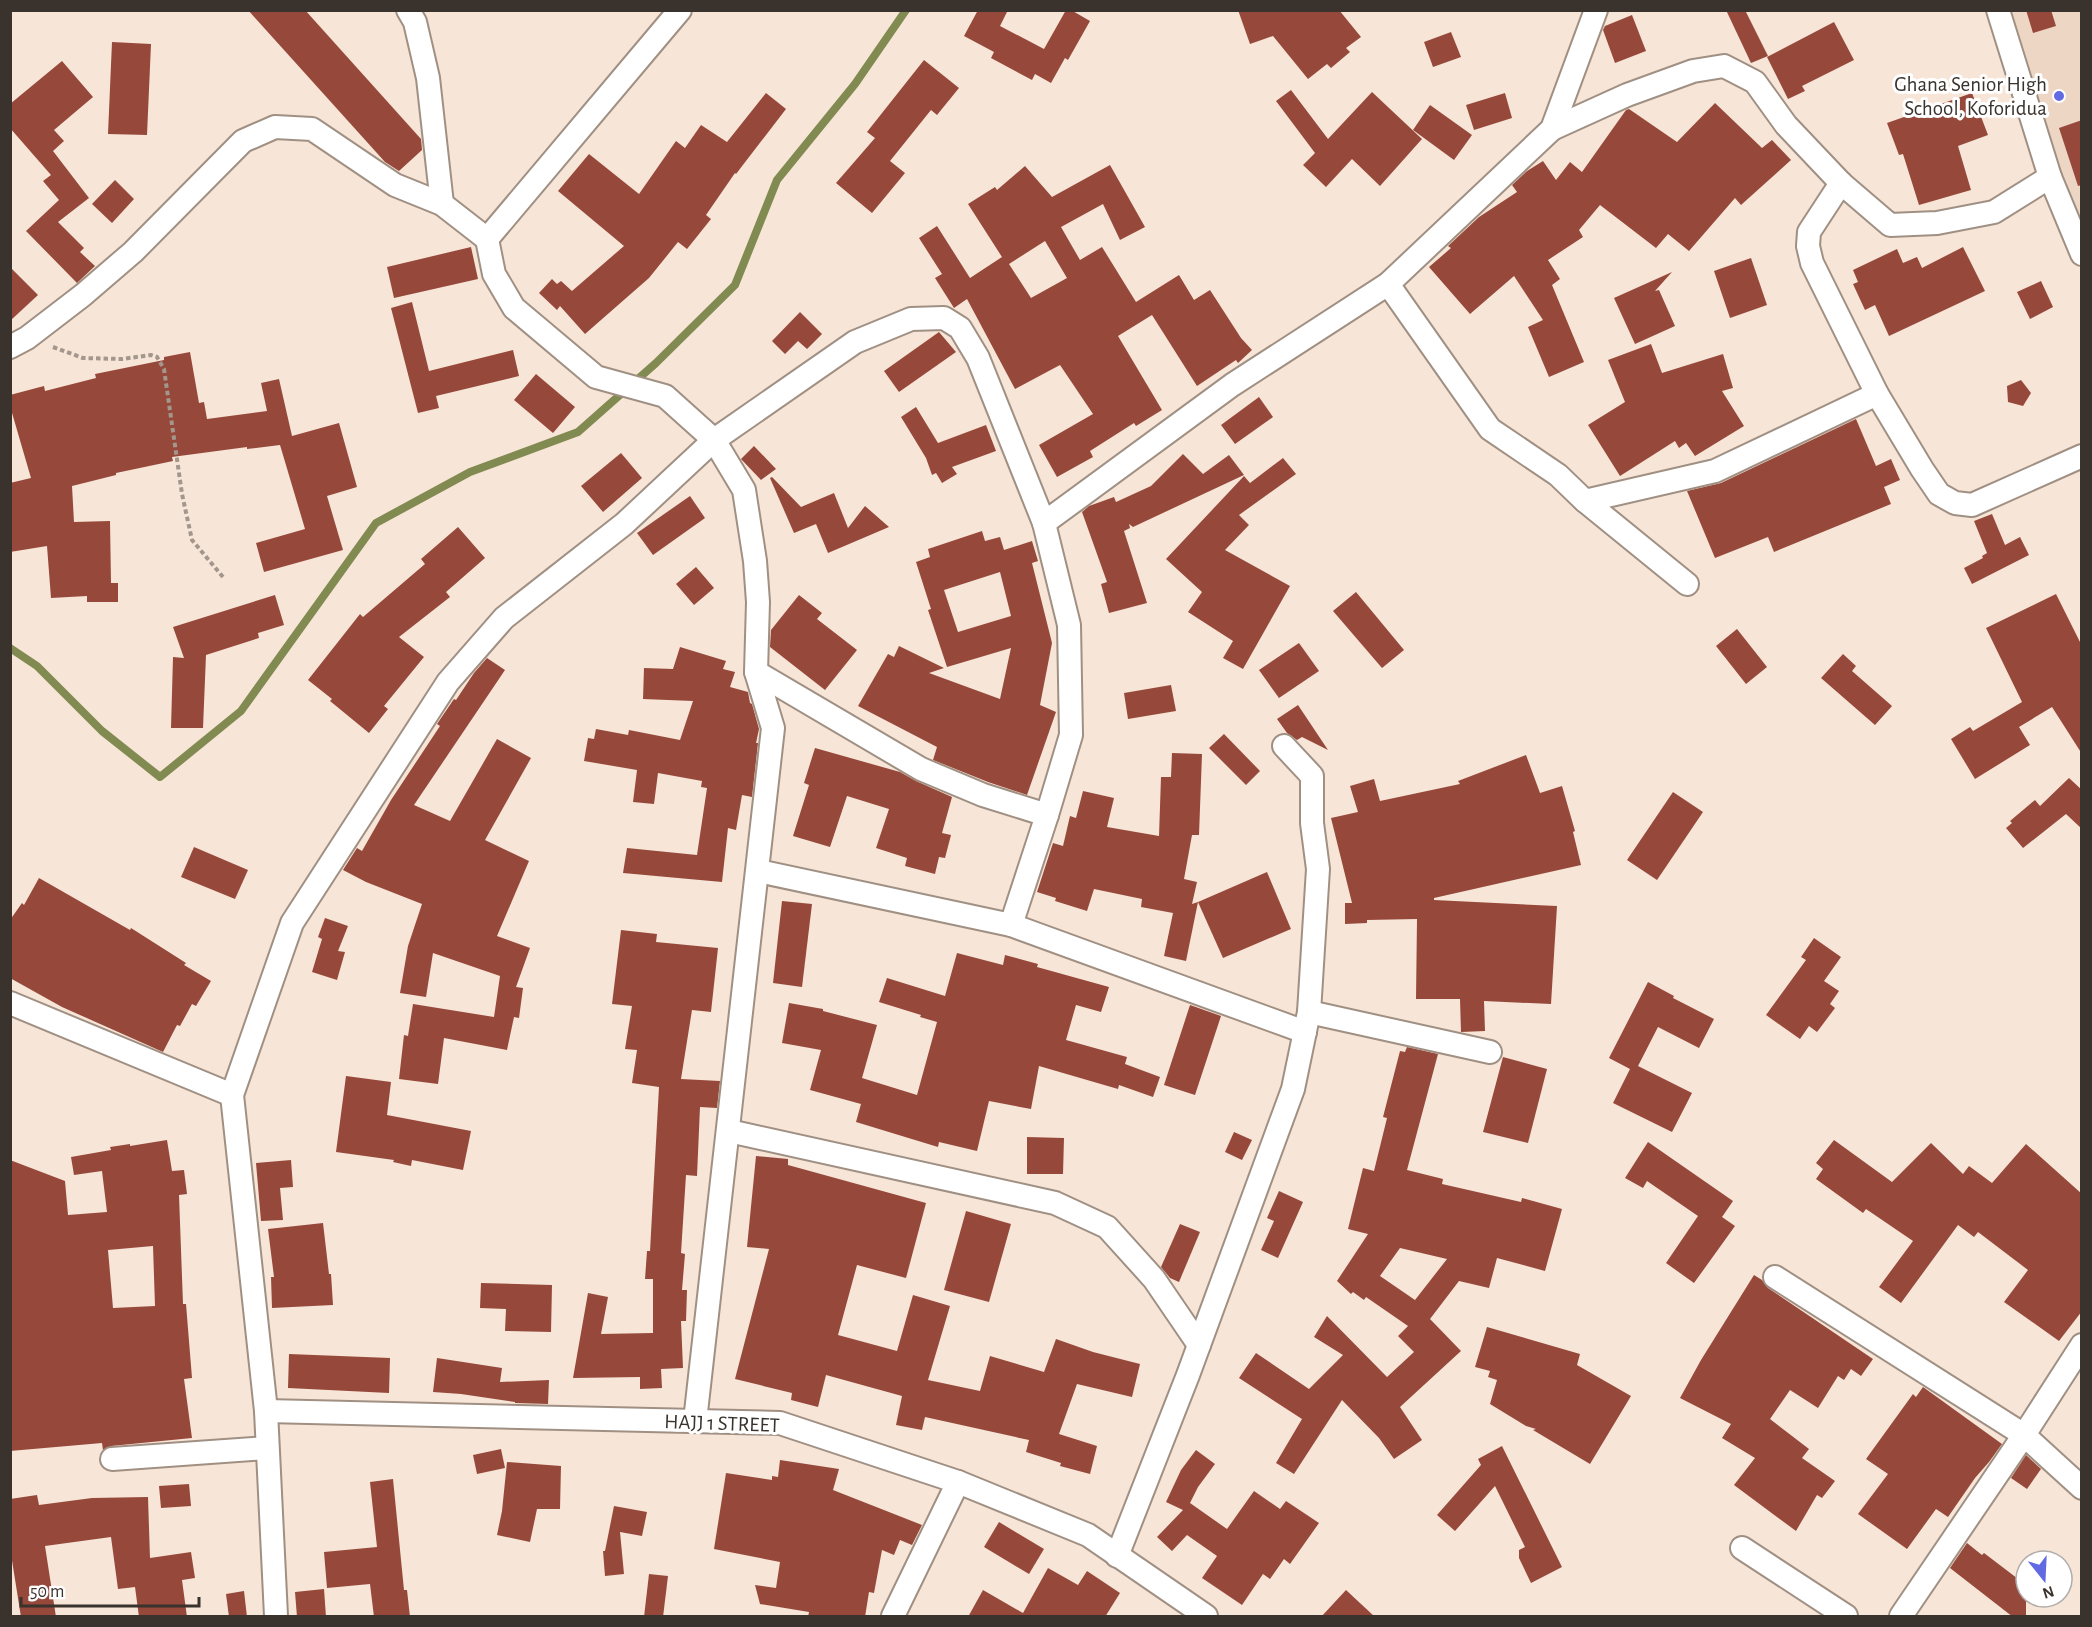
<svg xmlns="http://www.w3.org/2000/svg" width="2092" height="1627" viewBox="0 0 2092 1627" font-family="'Alegreya Sans',sans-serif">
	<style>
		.built { fill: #edd6c4 }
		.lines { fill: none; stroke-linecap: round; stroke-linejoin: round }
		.stream { stroke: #818a50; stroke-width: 8 }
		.building { fill: #96493b; fill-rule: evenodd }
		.street-casing { stroke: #a09083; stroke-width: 26 }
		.path { stroke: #a3968c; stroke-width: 4; stroke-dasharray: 4.5 3; stroke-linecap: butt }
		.street { stroke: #fff; stroke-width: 22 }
		.poi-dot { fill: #616ae2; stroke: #fff; stroke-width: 2 }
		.labels { text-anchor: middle; stroke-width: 6; stroke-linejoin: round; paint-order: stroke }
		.poi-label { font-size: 21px; fill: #39322d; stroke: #fff; text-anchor: end }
		.street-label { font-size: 21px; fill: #39322d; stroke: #fff }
	</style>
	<rect width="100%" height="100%" fill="#f7e5d7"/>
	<path class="built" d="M2008 11H2081V226L2065 182Z"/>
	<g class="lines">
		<path class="stream" d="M10 648 37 666 102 731 160 777 241 711 376 523 470 472 578 432 656 363 735 285 777 180 855 84 906 10"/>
	</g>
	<g class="building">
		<path d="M248 10H305L421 139 422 150 399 171 385 162Z"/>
		<path d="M978 10H1008L1000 26 1044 49 1066 10H1071L1090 21 1068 60 1065 58 1051 83 1035 74 1032 80 991 58 994 52 964 36Z"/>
		<path d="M1238 10H1339L1361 37 1346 48 1350 52 1331 68 1327 64 1308 79 1273 36 1250 44Z"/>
		<path d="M1726 10H1745L1768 56 1751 63Z"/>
		<path d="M2026 10H2051L2056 26 2033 33Z"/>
		<path d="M1632 15 1646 51 1615 63 1603 30 1605 26Z"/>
		<path d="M1834 22 1854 60 1802 86 1805 91 1788 99 1767 57Z"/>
		<path d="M1451 32 1461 57 1433 67 1424 42Z"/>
		<path d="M112 42 151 44 147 135 108 134Z"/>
		<path d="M924 60 959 88 937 115 931 110 890 161 905 173 872 213 836 183 875 138 867 132Z"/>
		<path d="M62 61 93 97 54 130 64 141 53 151 89 198 58 222 84 248 80 252 95 266 77 283 26 231 59 200 43 181 51 175 10 128V104Z"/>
		<path d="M1291 90 1328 139 1372 92 1422 139 1380 186 1352 159 1326 187 1303 165 1315 153 1276 101Z"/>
		<path d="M766 93 786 109 736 174 735 173 706 215 711 219 687 249 678 242 649 278 585 334 560 306 557 310 539 293 552 279 557 284 561 281 572 291 624 246 558 191 589 154 639 194 676 141 685 148 701 125 727 142Z"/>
		<path d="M1505 93 1512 118 1474 130 1466 105Z"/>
		<path d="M1972 93 1988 135 1958 146 1971 190 1919 205 1903 154 1899 155 1887 123Z"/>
		<path d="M1715 103 1762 148 1772 140 1791 160 1741 205 1735 198 1689 251 1668 234 1656 248 1600 205 1579 230 1583 237 1548 260 1560 279 1552 285 1584 362 1549 377 1528 327 1543 320 1514 276 1470 314 1429 267 1451 248 1448 246 1479 217 1517 192 1512 185 1527 171 1543 161 1556 180 1570 162 1582 172 1626 110 1629 109 1677 142Z"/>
		<path d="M1430 105 1472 135 1454 160 1413 130Z"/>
		<path d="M2082 120V185L2078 186 2059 128Z"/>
		<path d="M1110 165 1145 227 1120 240 1103 204 1061 227 1080 260 1102 247 1136 302 1179 275 1194 300 1210 290 1241 338 1252 350 1238 363 1236 360 1197 386 1152 315 1118 336 1162 410 1136 426 1134 423 1090 451 1093 457 1057 477 1039 445 1093 414 1060 365 1015 389 967 299 954 308 935 278 942 274 919 238 937 226 970 278 1002 257 968 204 995 187 997 190 1025 166 1052 197ZM1045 241 1067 278 1031 298 1009 264Z"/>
		<path d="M115 180 134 199 112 223 92 204Z"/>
		<path d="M471 247 478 279 394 298 387 267Z"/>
		<path d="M1963 247 1985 291 1889 336 1875 305 1865 310 1853 284 1858 282 1853 270 1897 249 1903 263 1917 257 1922 268Z"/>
		<path d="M1751 258 1767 305 1730 318 1714 271Z"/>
		<path d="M10 267 38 295 10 321Z"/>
		<path d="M1672 272 1655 291 1659 290 1675 326 1635 344 1614 298Z"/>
		<path d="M2041 281 2053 307 2030 319 2017 292Z"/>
		<path d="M412 302 429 371 513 350 519 376 436 396 439 408 418 413 391 308Z"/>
		<path d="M800 312 822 334 807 349 798 341 785 354 772 341Z"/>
		<path d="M939 332 956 352 899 392 884 371Z"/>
		<path d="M1651 344 1662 373 1723 354 1733 388 1722 391 1744 426 1695 456 1686 443 1679 448 1675 441 1620 476 1588 425 1625 402 1608 360Z"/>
		<path d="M190 352 199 403 204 402 207 419 267 411 261 383 279 379 292 436 339 423 357 487 327 496 343 550 264 572 256 543 305 529 280 445 247 449V447L172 457 173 461 116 473V475L72 486 74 522 110 521 111 583H118V602H87V596L51 598 47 546 10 552V483L31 478 10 406V395L44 386 45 391 96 378 95 374 164 360V357Z"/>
		<path d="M536 374 575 407 553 433 514 400Z"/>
		<path d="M2021 380 2031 393 2023 406 2008 402 2007 386Z"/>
		<path d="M1259 397 1273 417 1235 444 1221 425Z"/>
		<path d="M916 407 938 443 986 425 996 451 952 467 957 474 942 483 936 473 932 475 926 458 901 417Z"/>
		<path d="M1856 419 1876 466 1891 459 1900 480 1884 487 1891 504 1774 552 1768 537 1715 558 1687 491 1721 483Z"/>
		<path d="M754 446 776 469 761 480 741 459Z"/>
		<path d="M621 453 642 478 603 512 581 486Z"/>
		<path d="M1183 454 1203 474 1229 455 1244 475 1133 527 1129 524 1130 528 1124 531 1147 603 1109 613 1101 584 1107 582 1082 512 1089 506 1114 497 1116 502 1151 486Z"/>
		<path d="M1283 458 1296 474 1239 515 1249 525 1225 550 1290 586 1243 669 1223 658 1233 641 1188 612 1202 592 1166 559 1244 476 1250 483Z"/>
		<path d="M772 477 801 507 834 493 848 528 865 506 889 527 828 553 816 524 794 533 770 478Z"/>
		<path d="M690 496 705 518 653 555 637 533Z"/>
		<path d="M1992 514 2005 545 2020 537 2029 555 1972 584 1964 568 1983 558 1982 556 1987 553 1974 521Z"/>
		<path d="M458 527 485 558 446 592 450 597 399 637 424 657 384 706 388 709 369 733 330 701 332 699 308 680 360 614 363 617 425 564 421 559Z"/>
		<path d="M982 531 985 541 1000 537 1004 550 1032 541 1038 561 1032 563 1052 643 1040 705 1056 712 1027 795 988 782 933 760 937 747 858 706 888 654 894 657 899 646 944 668 929 673 1000 699 1011 648 947 667 928 610 931 609 916 562 930 557 928 549ZM1000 572 1011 616 958 632 944 590Z"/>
		<path d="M696 567 714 588 694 605 676 584Z"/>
		<path d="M1356 592 1404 650 1382 668 1333 611Z"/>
		<path d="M2056 594 2082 646V754L2052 707 2019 727 2030 745 1975 779 1951 739 1970 727 1973 731 2022 702 1986 628Z"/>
		<path d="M275 595 284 625 258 633 259 638 206 655 203 728H171L173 657 184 658 173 627Z"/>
		<path d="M799 595 822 613 817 619 857 650 825 690 770 647 771 630Z"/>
		<path d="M1737 629 1767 667 1746 684 1716 646Z"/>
		<path d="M1299 643 1319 671 1279 698 1259 670Z"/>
		<path d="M680 647 726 661 723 669 735 672 730 687 748 692 750 703 752 704 759 729 756 743H758L752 797 742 795 736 830 728 828 722 882 623 873 627 848 697 855 707 788 701 787 702 781 658 773 654 804 633 802 637 770 584 761 588 738 594 739 596 729 628 735 629 730 680 740 693 701 643 699 644 668 673 669Z"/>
		<path d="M1843 654 1856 666 1852 671 1892 706 1875 725 1821 678Z"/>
		<path d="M487 658 505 670 414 805 450 821 497 739 531 758 485 840 529 861 497 936 530 948 516 987 523 988 519 1018 514 1017 507 1050 444 1038 438 1084 399 1079 404 1035 408 1036 413 1004 494 1017 500 976 433 953 426 997 400 993 408 946 422 904 366 882 343 870 357 848 362 851 391 800 440 726 437 724 454 699 456 700 474 673Z"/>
		<path d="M1171 685 1176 711 1128 719 1124 693Z"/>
		<path d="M1298 705 1328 750 1302 737 1297 740 1287 733 1277 719Z"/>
		<path d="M1224 734 1260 771 1246 785 1209 748Z"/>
		<path d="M815 748 900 772 916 781 952 797 942 833 951 835 945 858 939 857 935 874 905 866 907 858 876 848 889 809 847 796 830 847 793 836 809 785 804 783Z"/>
		<path d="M1172 753 1202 754 1199 835H1192L1184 879 1197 882 1192 904 1198 902 1186 961 1164 956 1173 913 1141 907 1142 899 1094 889 1087 911 1055 901 1056 898 1037 892 1053 843 1063 846 1070 816 1076 818 1083 791 1114 798 1107 827 1159 836 1161 777H1171Z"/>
		<path d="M1526 755 1540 793 1562 786 1575 831 1573 832 1581 865 1434 898V900L1557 906 1551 1004 1484 1001 1485 1031 1461 1032 1460 999H1416L1417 919 1367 920V923L1345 924V903H1352L1331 818 1358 812 1350 786 1374 779 1380 801 1460 784 1458 781Z"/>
		<path d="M2069 778 2082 790V829L2066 814 2023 848 2006 828 2012 823 2010 821 2035 800 2040 806Z"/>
		<path d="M1673 792 1703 812 1657 880 1627 860Z"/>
		<path d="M194 847 248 870 235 899 181 877Z"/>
		<path d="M1267 872 1291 929 1223 958 1198 902Z"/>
		<path d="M39 878 130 930 131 928 186 963 184 965 211 981 196 1006 192 1004 180 1026 177 1025 163 1052 62 1007 10 978V920L22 903 24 905Z"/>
		<path d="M782 901 812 904 802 987 773 983Z"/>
		<path d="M325 918 348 926 338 951 345 952 337 980 312 972 322 939 318 937Z"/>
		<path d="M621 930 657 934 656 942 718 948 711 1012 692 1010 681 1079 720 1081 717 1108 700 1107 697 1176 686 1175 681 1253 685 1254 682 1290H687L686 1321H681L683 1368 661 1369 662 1388 640 1389V1377L573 1378 588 1293 608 1297 601 1334 653 1333V1279H645L647 1251H650L659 1087 632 1083 637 1050 625 1049 632 1006 612 1004Z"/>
		<path d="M1814 938 1841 957 1824 981 1839 991 1830 1004 1835 1008 1817 1032 1809 1026 1800 1039 1766 1015 1806 960 1801 957Z"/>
		<path d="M957 953 1003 965 1005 955 1038 964 1037 967 1109 987 1101 1012 1076 1005 1066 1040 1127 1057 1125 1064 1160 1077 1153 1097 1119 1085 1118 1089 1039 1066 1031 1109 989 1101 977 1151 939 1142 938 1147 856 1122 861 1104 810 1090 821 1050 782 1043 789 1003 823 1009V1011L877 1025 862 1078 917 1095 937 1022 920 1017 921 1015 879 1002 887 978 945 996Z"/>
		<path d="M1648 982 1674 996 1673 998 1714 1019 1699 1048 1658 1027 1638 1066 1692 1093 1672 1132 1613 1103 1630 1069 1609 1058Z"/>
		<path d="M1190 1005 1221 1016 1195 1095 1164 1085Z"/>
		<path d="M1407 1047 1438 1054 1407 1170 1443 1179 1442 1184 1521 1202 1522 1198 1562 1209 1545 1271 1497 1258 1489 1288 1459 1281 1430 1319 1461 1351 1400 1407 1422 1440 1394 1459 1379 1438 1342 1400 1294 1474 1276 1463 1302 1419 1239 1378 1256 1353 1309 1389 1343 1355 1314 1337 1327 1316 1387 1377 1414 1352 1398 1336 1408 1326 1366 1297 1364 1300 1353 1292 1351 1294 1337 1281 1368 1234 1348 1229 1363 1168 1374 1171 1387 1118 1383 1117 1400 1051 1405 1052ZM1400 1248 1447 1259 1415 1300 1380 1276Z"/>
		<path d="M1503 1057 1547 1069 1528 1143 1483 1132Z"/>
		<path d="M346 1076 391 1082 387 1115 471 1131 463 1170 412 1160 411 1166 393 1162 394 1160 336 1152Z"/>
		<path d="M1234 1132 1252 1140 1242 1160 1225 1152Z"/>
		<path d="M1027 1137 1064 1138 1063 1174H1027Z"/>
		<path d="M167 1140 172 1171 184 1170 187 1194 179 1195 183 1304H186L192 1378 184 1379 192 1438 111 1446 103 1450 102 1443 10 1451V1160L65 1181 68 1215 107 1212 102 1171 74 1175 71 1157 111 1150 110 1147 130 1144V1146ZM153 1246 155 1306 113 1308 108 1250Z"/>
		<path d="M1834 1140 1892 1182 1931 1143 1963 1174 1969 1166 1992 1183 2026 1144 2082 1194V1311L2059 1341 2004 1302 2028 1270 1978 1232 1974 1237 1958 1225 1901 1303 1879 1287 1913 1241 1866 1209 1863 1213 1816 1179 1823 1169 1816 1163Z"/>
		<path d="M1648 1142 1733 1201 1722 1217 1735 1226 1694 1283 1666 1263 1698 1216 1647 1181 1643 1188 1625 1178Z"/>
		<path d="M756 1156 788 1159V1165L926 1203 906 1278 857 1265 838 1335 897 1351 913 1295 950 1306 928 1380 980 1391 990 1356 1044 1372 1056 1339 1093 1352 1140 1364 1132 1397 1077 1384 1059 1434 1097 1446 1090 1474 1060 1466 1061 1463 1026 1452 1029 1440 925 1417 922 1430 896 1425 902 1396 826 1375 818 1407 791 1400 792 1393 735 1379 769 1249 747 1247Z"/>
		<path d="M291 1160 293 1187 280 1188 283 1220 261 1221 256 1163Z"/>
		<path d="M1279 1191 1303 1202 1278 1258 1261 1250 1274 1221 1267 1218Z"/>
		<path d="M966 1211 1011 1224 989 1302 944 1290Z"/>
		<path d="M323 1223 329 1274H331L333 1305 272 1308 271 1277H274L268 1229Z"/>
		<path d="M1180 1224 1200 1232 1179 1282 1170 1278 1161 1267Z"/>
		<path d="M1754 1275 1762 1280 1768 1288 1873 1359 1861 1376 1851 1369 1844 1380 1838 1376 1818 1408 1790 1390 1770 1419 1809 1449 1802 1458 1835 1481 1822 1498 1817 1495 1796 1531 1734 1485 1755 1458 1722 1438 1731 1424 1680 1398 1701 1360Z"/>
		<path d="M481 1283 552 1285 551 1332 505 1331 506 1309 480 1308Z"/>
		<path d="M1487 1327 1580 1354 1577 1365 1631 1396 1590 1464 1533 1430 1536 1429 1526 1426 1490 1404 1497 1380 1488 1377 1490 1371 1475 1367Z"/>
		<path d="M289 1354 390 1358 389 1393 288 1388Z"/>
		<path d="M437 1358 502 1368 500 1382 549 1380 548 1404 515 1403V1402L461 1394 433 1392Z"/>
		<path d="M1923 1387 2002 1444 1989 1462 1975 1478 1948 1517 1936 1509 1907 1549 1858 1514 1888 1474 1866 1459 1913 1394 1916 1397Z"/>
		<path d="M1502 1446 1562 1567 1531 1583 1519 1558V1550L1525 1547 1495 1486 1455 1531 1437 1515 1481 1465 1478 1459Z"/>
		<path d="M501 1449 505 1468 477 1474 473 1455Z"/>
		<path d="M1196 1450 1215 1464 1198 1487 1190 1503 1227 1529 1254 1491 1280 1509 1286 1501 1319 1523 1290 1564 1284 1559 1270 1579 1263 1574 1242 1605 1202 1578 1217 1556 1187 1535 1172 1551 1157 1537 1183 1510 1166 1502 1181 1470Z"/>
		<path d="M2026 1455 2041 1469 2027 1489 2011 1478Z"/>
		<path d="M780 1460 839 1469 833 1490 922 1525 912 1545 900 1540 894 1555 882 1550 874 1593 869 1592 865 1617H808L809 1612 760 1604 755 1585 776 1588 780 1562 714 1549 726 1473 772 1480V1476L778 1477Z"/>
		<path d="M507 1462 561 1466 560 1509H537L530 1542 497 1535 502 1511Z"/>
		<path d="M393 1479 404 1590H407L410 1617H374L370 1584 327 1588 324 1552 377 1547 370 1482Z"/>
		<path d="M189 1484 191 1506 161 1508 159 1486Z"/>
		<path d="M37 1495 39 1505 92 1498 148 1497 150 1558 191 1552 195 1578 182 1580 187 1617H139L135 1587 118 1589 111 1537 45 1546 56 1617H21L10 1548V1499Z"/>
		<path d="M614 1506 647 1512 642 1536 620 1532 624 1574 605 1576 603 1551H605Z"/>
		<path d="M999 1522 1044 1549 1029 1574 984 1547Z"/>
		<path d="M1967 1543 1982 1555 1984 1553 2026 1585V1617H2013L1950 1568Z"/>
		<path d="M1048 1568 1078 1585 1087 1571 1120 1593 1105 1617H968L983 1590 1023 1613Z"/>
		<path d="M649 1574 668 1576 663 1617H644Z"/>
		<path d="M324 1589 326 1617H297L295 1592Z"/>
		<path d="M1346 1590 1375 1617H1321Z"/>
		<path d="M244 1591 247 1617H229L226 1594Z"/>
	</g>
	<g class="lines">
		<defs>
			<g id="street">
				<path d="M408 10 415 22 428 78 442 204"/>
				<path d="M1998 10 2050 177 2082 254"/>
				<path d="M1552 129 1627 95 1693 71 1724 66 1755 82 1786 125 1841 183 1890 225 1937 223 1994 212 2050 177"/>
				<path d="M1841 183 1809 232 1808 246 1812 263 1877 394 1922 469 1939 494 1955 503 1972 505 2082 456"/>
				<path d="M1388 284 1490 429 1558 475 1585 501 1715 471 1877 394"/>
				<path d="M10 347 27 338 83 295 133 252 243 141 275 127 312 129 395 185 442 204 487 239"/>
				<path d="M1585 501 1687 584"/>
				<path d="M1044 523 1232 385 1388 284 1552 129 1596 10"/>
				<path d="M756 672 921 769 983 795 1047 815"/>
				<path d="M758 871 1011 925 1305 1032"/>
				<path d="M10 1003 232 1095"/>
				<path d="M1309 1012 1490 1052"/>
				<path d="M729 1131 1055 1203 1107 1227 1154 1279 1199 1345"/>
				<path d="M1775 1277 2024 1435 2082 1488"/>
				<path d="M266 1411 780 1423 958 1482 1088 1535 1206 1616"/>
				<path d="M695 1421 773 728 756 672 758 602 755 561 744 490 714 440 855 342 911 319 944 318 960 328 978 358 1044 523 1069 625 1071 735 1047 815 1011 925"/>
				<path d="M112 1459 267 1448"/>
				<path d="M1742 1548 1846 1616"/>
				<path d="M1117 1556 1188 1375 1293 1089 1309 1012 1318 869 1312 823V776L1284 746"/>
				<path d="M276 1616 266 1411 232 1095 292 923 448 682 504 618 624 524 714 440 665 396 596 377 514 308 494 274 487 239 680 10"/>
				<path d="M893 1616 958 1482"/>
				<path d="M1901 1616 2024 1435 2082 1345"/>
			</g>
		</defs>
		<use href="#street" class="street-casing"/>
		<path class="path" d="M53 347 83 358 122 359 151 355 157 357 164 369 182 494 192 540 223 577"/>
		<use href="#street" class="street"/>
	</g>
	<circle class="poi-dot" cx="2059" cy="96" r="6"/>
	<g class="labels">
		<g class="poi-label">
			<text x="2047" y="91">Ghana Senior High<tspan x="2047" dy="24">School, Koforidua</tspan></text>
		</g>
		<g class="street-label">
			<text transform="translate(722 1423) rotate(2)" y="7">HAJJ 1 STREET</text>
		</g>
	</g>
	<rect width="2092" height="1627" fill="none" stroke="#39322d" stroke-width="24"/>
	<g transform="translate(2044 1579) rotate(162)"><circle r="28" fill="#ffffff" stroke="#b0adab" stroke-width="1.5"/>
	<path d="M0-4.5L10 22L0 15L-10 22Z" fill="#616ae2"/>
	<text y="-9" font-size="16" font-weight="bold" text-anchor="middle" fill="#39322d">N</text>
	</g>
	<path d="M21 1597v9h178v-9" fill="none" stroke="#39322d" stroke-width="3"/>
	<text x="30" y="1597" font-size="18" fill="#39322d" stroke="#ffffff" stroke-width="4.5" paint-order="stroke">50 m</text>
</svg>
